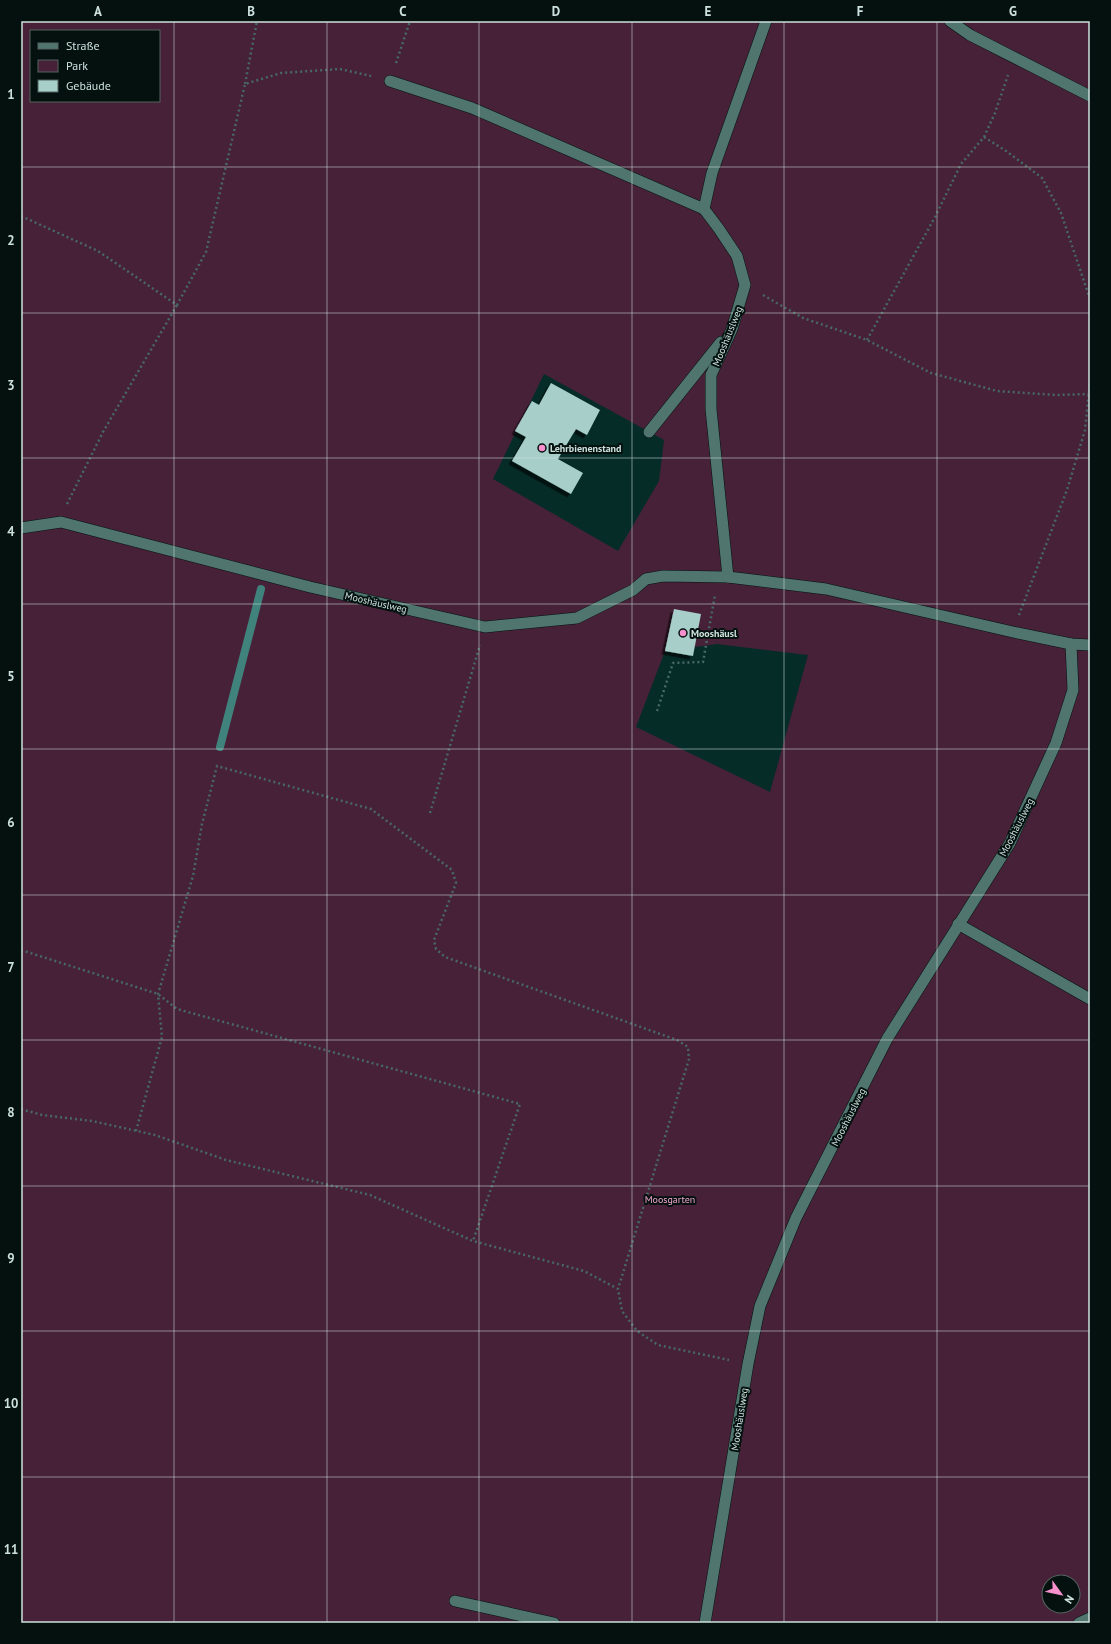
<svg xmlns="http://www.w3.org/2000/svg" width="1111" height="1644" viewBox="0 0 1111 1644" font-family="'PT Sans',sans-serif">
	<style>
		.green { fill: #472138; fill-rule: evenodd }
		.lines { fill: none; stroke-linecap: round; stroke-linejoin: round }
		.stream { stroke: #40827c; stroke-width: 8 }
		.building { fill: #a7cec8; filter: url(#shadow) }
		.service-casing { stroke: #001310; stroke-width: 12 }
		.minor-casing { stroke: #001310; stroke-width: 12 }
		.path { stroke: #476864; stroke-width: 2.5; stroke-dasharray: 2 3; stroke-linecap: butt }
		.service { stroke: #50746e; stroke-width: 11 }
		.minor { stroke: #50746e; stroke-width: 11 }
		.grid { fill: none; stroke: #cde1dd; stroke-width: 1; stroke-opacity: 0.55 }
		.poi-dot { fill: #f790cd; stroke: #04110f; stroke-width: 1.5 }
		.labels { text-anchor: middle; stroke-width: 4; stroke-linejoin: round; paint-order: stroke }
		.street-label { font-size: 10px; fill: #cde1dd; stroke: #04110f }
		.poi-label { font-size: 10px; font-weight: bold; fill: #cde1dd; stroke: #04110f; text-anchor: start }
		.park-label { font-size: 10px; fill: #f2a6d1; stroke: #04110f }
		.neatline { fill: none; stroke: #cde1dd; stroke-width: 1.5 }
		.grid-label { font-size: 13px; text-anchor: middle; font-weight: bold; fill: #cde1dd }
	</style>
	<defs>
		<filter id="shadow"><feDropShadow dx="-3.5" dy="3.5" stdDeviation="0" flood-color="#0009"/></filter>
	</defs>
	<rect width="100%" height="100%" fill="#062c28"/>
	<path class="green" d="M21 21H1090V1623H21ZM31 31H159V101H31ZM544 374 664 440 659 481 618 551 493 479ZM717 644 808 655 770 792 636 727 665 651ZM1049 1582H1073V1606H1049Z"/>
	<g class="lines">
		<path class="stream" d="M220 747 261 589"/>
	</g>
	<g class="building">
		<path d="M551 383 600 410 587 435 576 429 558 459 583 473 571 494 512 461 526 437 515 431 532 401 539 405Z"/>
		<path d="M674 609 701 614 693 656 665 651Z"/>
	</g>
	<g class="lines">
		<defs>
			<g id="service">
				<path d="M950 21 970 35 1090 96"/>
				<path d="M390 81 472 108 704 209"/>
				<path d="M649 432 721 342"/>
				<path d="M21 528 61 522 310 587 485 627 577 618 633 590 646 579 663 576 728 577 711 409V375L732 329 745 285 737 256 719 229 704 209 712 173 766 21"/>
				<path d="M728 577 826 589 1013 632 1071 644 1090 645"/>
				<path d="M455 1601 554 1623"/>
				<path d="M705 1623 748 1364 760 1306 796 1218 887 1039 1010 843 1056 743 1073 690 1071 644"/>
				<path d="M1079 1623 1090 1618"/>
			</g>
			<path id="minor" d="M958 924 1090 999"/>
		</defs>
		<use href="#service" class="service-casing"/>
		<use href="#minor" class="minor-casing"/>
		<g class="path">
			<path d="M396 63 410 21"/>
			<path d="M245 84 257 21"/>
			<path d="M984 137 1006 151 1042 178 1061 213 1090 299"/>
			<path d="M21 216 98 251 177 305 206 252 245 84 281 73 340 69 371 76"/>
			<path d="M763 295 803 318 867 340 931 373 997 391 1056 395 1088 394"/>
			<path d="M867 340 935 217 961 164 984 137 995 113 1008 75"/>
			<path d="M67 504 103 432 177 305"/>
			<path d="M1019 615 1067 490 1085 430 1090 382"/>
			<path d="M657 711 673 663 703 662 715 595"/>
			<path d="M430 813 480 645"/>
			<path d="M21 950 158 994 177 1009 520 1104 473 1241"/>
			<path d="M21 1109 42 1115 92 1121 155 1135 226 1160 370 1195 473 1241 584 1271 618 1289 622 1311 637 1331 658 1345 729 1360"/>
			<path d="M136 1131 162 1037 158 994 193 876 202 824 217 766 371 809 452 870 456 883 434 940 436 949 445 957 677 1040 688 1047 689 1059 618 1289"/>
		</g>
		<use href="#service" class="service"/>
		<use href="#minor" class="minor"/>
	</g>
	<path class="grid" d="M174 21V1623M327 21V1623M479 21V1623M632 21V1623M784 21V1623M937 21V1623M21 167H1090M21 313H1090M21 458H1090M21 604H1090M21 749H1090M21 895H1090M21 1040H1090M21 1186H1090M21 1331H1090M21 1477H1090"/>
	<g class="poi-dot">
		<circle cx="542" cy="448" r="4"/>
		<circle cx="683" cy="633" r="4"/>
	</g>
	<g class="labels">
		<g class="street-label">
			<text transform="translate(727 336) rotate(-68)" y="4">Mooshäuslweg</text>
			<text transform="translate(376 602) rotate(13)" y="4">Mooshäuslweg</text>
			<text transform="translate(1016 827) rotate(-63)" y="4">Mooshäuslweg</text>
			<text transform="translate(848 1117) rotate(-63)" y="4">Mooshäuslweg</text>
			<text transform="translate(739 1419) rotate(-81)" y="4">Mooshäuslweg</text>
		</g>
		<g class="poi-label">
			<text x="550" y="452">Lehrbienenstand</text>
			<text x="691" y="637">Mooshäusl</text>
		</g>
		<g class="park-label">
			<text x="670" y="1203">Moosgarten</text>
		</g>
	</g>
	<rect width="1111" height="1644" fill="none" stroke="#04110f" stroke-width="44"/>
	<rect x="30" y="30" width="130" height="72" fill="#04110f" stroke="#546461"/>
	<rect x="38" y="43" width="20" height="6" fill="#50746e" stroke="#546461"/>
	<text x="66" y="50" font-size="12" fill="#cde1dd">Straße</text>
	<rect x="38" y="60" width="20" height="12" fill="#472138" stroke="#546461"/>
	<text x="66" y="70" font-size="12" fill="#cde1dd">Park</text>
	<rect x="38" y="80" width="20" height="12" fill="#a7cec8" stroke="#546461"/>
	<text x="66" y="90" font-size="12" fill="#cde1dd">Gebäude</text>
	<g transform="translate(1061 1594) rotate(123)"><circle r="19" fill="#04110f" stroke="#546461"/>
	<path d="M0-3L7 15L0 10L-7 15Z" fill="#f790cd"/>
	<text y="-6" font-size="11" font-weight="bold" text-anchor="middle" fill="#cde1dd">N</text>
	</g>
	<rect x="22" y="22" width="1067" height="1600" class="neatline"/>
	<g class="grid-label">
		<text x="98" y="16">A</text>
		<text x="251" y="16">B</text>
		<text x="403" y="16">C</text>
		<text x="556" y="16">D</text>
		<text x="708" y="16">E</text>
		<text x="860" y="16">F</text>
		<text x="1013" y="16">G</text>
		<text x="11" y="99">1</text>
		<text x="11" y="245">2</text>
		<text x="11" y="390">3</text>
		<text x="11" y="536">4</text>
		<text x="11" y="681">5</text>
		<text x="11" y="827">6</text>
		<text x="11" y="972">7</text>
		<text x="11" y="1117">8</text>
		<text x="11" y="1263">9</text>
		<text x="11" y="1408">10</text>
		<text x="11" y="1554">11</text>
	</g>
</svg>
